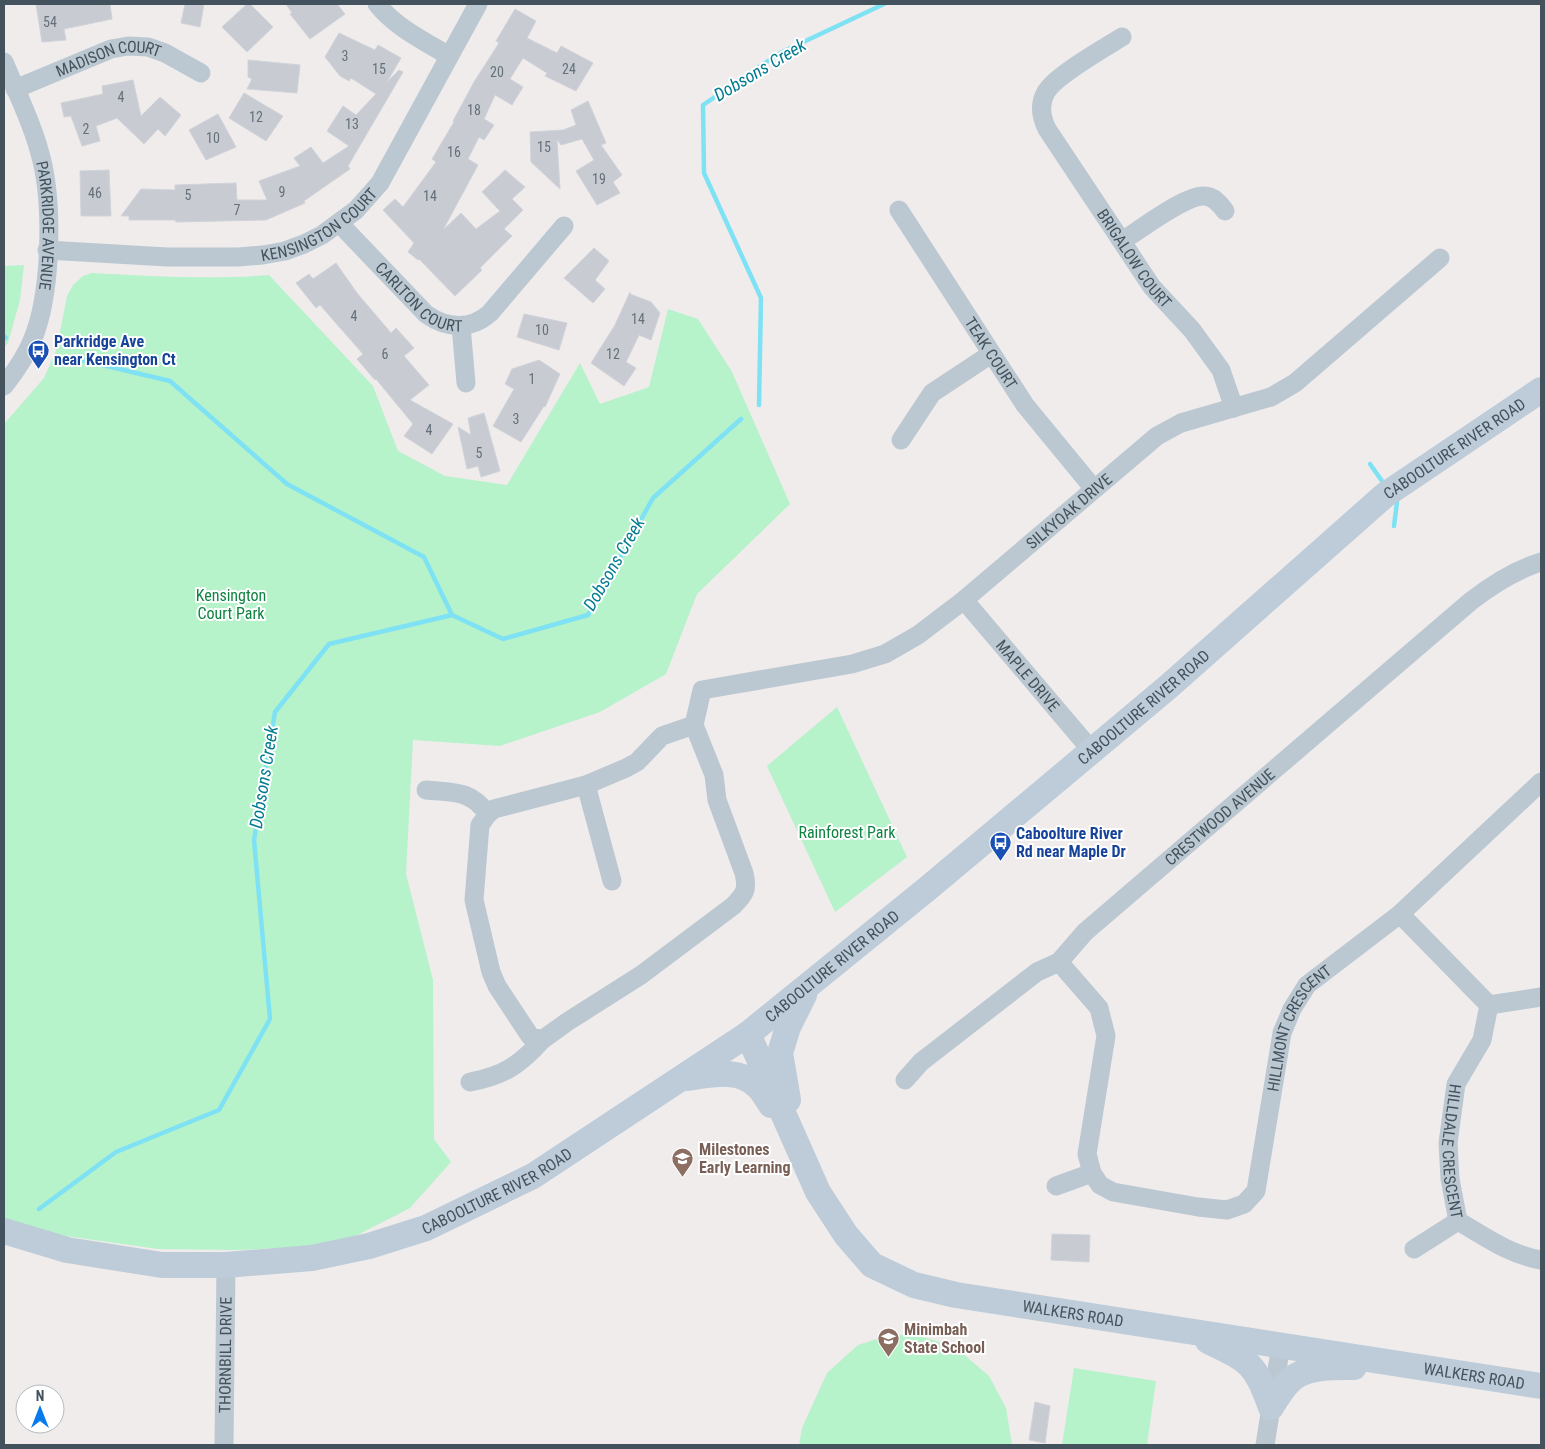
<svg xmlns="http://www.w3.org/2000/svg" width="1545" height="1449" viewBox="0 0 1545 1449" font-family="'Roboto Condensed',sans-serif">
	<style>
		.green { fill: #b6f2ca }
		.lines { fill: none; stroke-linecap: round; stroke-linejoin: round }
		.stream { stroke: #7ee2f4; stroke-width: 4.5 }
		.building { fill: #c8ccd2; stroke: #d0d3d9 }
		.street { stroke: #bbc8d1; stroke-width: 19 }
		.secondary { stroke: #bdccd8; stroke-width: 26 }
		.labels { text-anchor: middle; stroke-width: 4; stroke-linejoin: round; paint-order: stroke }
		.number-label { font-size: 14px; fill: #64707a }
		.street-label { font-size: 16px; fill: #43525c; stroke: #fff }
		.transit-label { font-size: 16px; font-weight: bold; fill: #164399; stroke: #fff; text-anchor: start }
		.park-label { font-size: 16px; fill: #0e8342; stroke: #fff }
		.education-label { font-size: 16px; font-weight: bold; fill: #785e54; stroke: #fff; text-anchor: start }
		.water-label { font-size: 18px; font-style: italic; fill: #037c92; stroke: #fff }
	</style>
	<rect width="100%" height="100%" fill="#f0ecec"/>
	<g class="green">
		<path d="M24 265 20 300 8 343 4 348V266Z"/>
		<path d="M92 273C151 276 210 280 269 275L373 386 398 451 445 476 507 485 580 363 600 404 649 387 668 309 698 319 732 372 790 504 697 594 666 674 600 712 500 746 413 740 406 874 433 980 434 1139 451 1162 410 1208 338 1245 239 1250 158 1249 30 1231 4 1223V424L44 378 57 348 67 296 73 285 83 276Z"/>
		<path d="M837 707 907 857 835 912 767 766Z"/>
		<path d="M912 1334 954 1346 989 1376 1006 1408 1012 1445H799L802 1428 827 1373 858 1345 886 1336Z"/>
		<path d="M1074 1368 1156 1381 1147 1445H1062Z"/>
	</g>
	<g class="lines">
		<g class="stream">
			<path d="M4 336 6 338"/>
			<path d="M73 358 170 381 287 484 424 557 452 615"/>
			<path d="M759 405 761 298 704 173 703 105 780 53 884 4"/>
			<path d="M1370 464 1382 481"/>
			<path d="M1394 526 1397 502"/>
			<path d="M39 1209 116 1152 219 1110 270 1019 254 840 275 712 329 644 452 615 503 639 588 615 653 498 741 419"/>
		</g>
	</g>
	<g class="building">
		<path d="M36 4H110L112 19 64 29 66 40 42 42Z"/>
		<path d="M185 4H204L200 27 181 23Z"/>
		<path d="M247 4H250L273 27 247 52 222 27Z"/>
		<path d="M286 4H337L345 14 310 39 290 14 292 13Z"/>
		<path d="M515 9 536 21 527 38 557 53 561 46 593 63 576 91 545 76 547 73 523 58 510 79 523 87 512 105 495 95 484 119 494 125 484 140 479 137 468 159 478 165 443 230 461 213 476 229 500 211 482 192 505 170 525 187 512 199 523 210 504 229 512 236 480 268 482 270 455 296 419 259 418 260 408 252 414 243 383 210 395 199 403 207 436 162 432 159 454 122 453 121 474 82 499 43 496 41Z"/>
		<path d="M339 33 375 50 378 45 401 58 387 82 399 70 403 72 348 166 350 169 304 201 305 203 266 220 176 222 175 220H129V216H121L141 189 175 190V185L236 183 237 200H267L259 181 300 166 294 158 311 147 323 163 349 146 327 131 343 106 356 115 376 94 351 78 349 81 340 76 325 57Z"/>
		<path d="M248 60 300 65 297 93 247 89 252 79 248 77Z"/>
		<path d="M133 80 141 116 160 97 181 115 165 136 158 129 144 144 117 118 96 126 100 141 82 146 71 116 64 117 61 103 103 94 102 86Z"/>
		<path d="M244 93 283 116 266 141 229 118Z"/>
		<path d="M588 101 606 143 601 145 622 175 613 182 620 193 597 205 576 171 594 160 582 139 561 145 557 139 560 189 531 162 530 132 563 130 576 125 571 110Z"/>
		<path d="M218 114 236 147 206 160 189 130Z"/>
		<path d="M109 170 111 216H81L80 171Z"/>
		<path d="M594 248 609 261 595 280 605 289 593 303 564 278Z"/>
		<path d="M336 263 357 293 391 333 396 328 414 348 404 356 429 385 410 400 453 424 432 454 404 436 413 424 376 379 375 380 357 359 363 354 320 305 316 308 296 283 309 274 313 279Z"/>
		<path d="M630 292V294L651 302 660 313 651 340 639 335 626 362 636 368 624 386 591 363 615 325Z"/>
		<path d="M524 314 567 323 559 350 517 337Z"/>
		<path d="M539 360 560 374 545 407 544 406 521 442 493 426 514 389 505 384 512 369Z"/>
		<path d="M484 413 500 471 481 477 478 466 467 469 458 427 471 435 468 418Z"/>
		<path d="M1052 1234 1090 1235 1089 1262 1051 1260Z"/>
		<path d="M1035 1402 1050 1406 1045 1443 1029 1440Z"/>
	</g>
	<g class="lines">
		<g class="street">
			<path d="M377 4C395 27 424 41 449 56"/>
			<path id="s1" d="M1122 37C1104 48 1055 76 1046 92 1039 104 1041 117 1047 129L1152 287 1192 330 1221 370 1234 408"/>
			<path id="s2" d="M4 62C16 91 31 120 39 150 54 199 52 294 32 341 25 358 15 372 4 386"/>
			<path id="s3" d="M15 89 111 49 128 46 148 47 165 53 201 73"/>
			<path id="s4" d="M899 210 1025 405 1094 489"/>
			<path id="s5" d="M339 223 426 314C447 329 471 330 490 313L564 226"/>
			<path d="M1122 241C1140 230 1185 195 1204 196 1214 196 1220 204 1225 211"/>
			<path id="s6" d="M47 250 167 257H238L263 255 285 251 304 244 322 235 356 210 380 183 478 4"/>
			<path d="M461 326 466 383"/>
			<path d="M901 440 932 393 991 354"/>
			<path id="s7" d="M964 600 1092 751"/>
			<path id="s8" d="M694 725 702 690 852 664 885 654 918 635 964 600 1157 436 1181 423 1271 397 1295 383 1440 258"/>
			<path d="M694 725 714 775 717 800 744 873C748 890 745 894 733 906L641 975 567 1022 542 1040 530 1036 497 986 491 972 474 900 480 825 488 814 494 809 586 785 626 768 637 762 662 736Z"/>
			<path d="M586 785 612 881"/>
			<path d="M426 790C454 793 469 789 488 814"/>
			<path id="s9" d="M1400 914 1489 1005 1482 1040 1456 1084 1448 1143 1450 1179 1458 1221C1484 1236 1510 1255 1541 1260"/>
			<path id="s10" d="M1059 962 1099 1008 1106 1036 1087 1154 1092 1173 1100 1185 1113 1192 1198 1207 1227 1210 1244 1204 1256 1191 1282 1033 1292 1009 1307 985 1400 914 1541 782"/>
			<path d="M1489 1005 1541 997"/>
			<path id="s11" d="M905 1080 921 1062 1037 972 1059 962 1085 932 1471 601C1493 584 1515 570 1541 562"/>
			<path d="M470 1082C503 1076 520 1065 542 1040"/>
			<path d="M1056 1186 1092 1173"/>
			<path d="M1414 1249 1458 1221"/>
			<path id="s12" d="M224 1445 226 1265"/>
			<path d="M1265 1445 1281 1345"/>
		</g>
		<g class="secondary">
			<path id="s13" d="M748 1034 818 1192 846 1235 872 1265 914 1285 956 1295 1541 1386"/>
			<path d="M686 1078C709 1075 739 1067 757 1086 763 1091 767 1099 771 1105"/>
			<path d="M788 1100 780 1053 788 1027 804 995"/>
			<path id="s14" d="M4 1231 67 1250 162 1265H226L312 1258 369 1246 426 1228 533 1176 748 1034 927 889 1168 687 1385 495 1541 390"/>
			<path d="M1208 1341C1250 1361 1254 1362 1271 1407"/>
			<path d="M1271 1407C1278 1396 1285 1383 1296 1376 1312 1366 1336 1367 1354 1367"/>
		</g>
	</g>
	<defs>
		<symbol id="bus-pin" viewBox="-11 -11 22 30"><path d="M0 17L-7.5 6A9.5 9.5 0 1 1 7.5 6Z" fill="#1a4fb4" stroke="#fff"/><path d="M-5-6H5V4H4V6H2V4H-2V6H-4V4H-5ZM-3.5-4V0h7V-4ZM-3.5 1.2v1.5H-2V1.2ZM2 1.2v1.5H3.5V1.2Z" fill="#fff"/></symbol>
		<symbol id="school-pin" viewBox="-11 -11 22 30"><path d="M0 17L-7.5 6A9.5 9.5 0 1 1 7.5 6Z" fill="#8d6e63" stroke="#fff"/><path d="M0-5L7-2L0 1L-7-2ZM-4 1L0 2.5L4 1V4Q0 6-4 4Z" fill="#fff"/></symbol>
	</defs>
	<g fill-rule="evenodd">
		<use href="#bus-pin" x="26" y="338" width="25" height="34"/>
		<use href="#bus-pin" x="988" y="830" width="25" height="34"/>
		<use href="#school-pin" x="670" y="1146" width="25" height="34"/>
		<use href="#school-pin" x="876" y="1326" width="25" height="34"/>
	</g>
	<g class="labels">
		<g class="number-label">
			<text x="50" y="27">54</text>
			<text x="345" y="61">3</text>
			<text x="379" y="74">15</text>
			<text x="569" y="74">24</text>
			<text x="497" y="77">20</text>
			<text x="121" y="102">4</text>
			<text x="474" y="115">18</text>
			<text x="256" y="122">12</text>
			<text x="352" y="129">13</text>
			<text x="86" y="134">2</text>
			<text x="213" y="143">10</text>
			<text x="544" y="152">15</text>
			<text x="454" y="157">16</text>
			<text x="599" y="184">19</text>
			<text x="282" y="197">9</text>
			<text x="95" y="198">46</text>
			<text x="188" y="200">5</text>
			<text x="430" y="201">14</text>
			<text x="237" y="215">7</text>
			<text x="354" y="321">4</text>
			<text x="638" y="324">14</text>
			<text x="542" y="335">10</text>
			<text x="385" y="359">6</text>
			<text x="613" y="359">12</text>
			<text x="532" y="384">1</text>
			<text x="516" y="424">3</text>
			<text x="429" y="435">4</text>
			<text x="479" y="458">5</text>
		</g>
		<g class="street-label">
			<text dy="6" stroke="none"><textPath href="#s3" startOffset="100">MADISON COURT</textPath></text>
			<text dy="6" stroke="none"><textPath href="#s6" startOffset="281">KENSINGTON COURT</textPath></text>
			<text dy="6" stroke="none"><textPath href="#s2" startOffset="171">PARKRIDGE AVENUE</textPath></text>
			<text dy="6" stroke="none"><textPath href="#s1" startOffset="289">BRIGALOW COURT</textPath></text>
			<text dy="6" stroke="none"><textPath href="#s5" startOffset="111">CARLTON COURT</textPath></text>
			<text dy="6" stroke="none"><textPath href="#s4" startOffset="170">TEAK COURT</textPath></text>
			<text dy="6" stroke="none"><textPath href="#s14" startOffset="1725">CABOOLTURE RIVER ROAD</textPath></text>
			<text dy="6" stroke="none"><textPath href="#s8" startOffset="456">SILKYOAK DRIVE</textPath></text>
			<text dy="6" stroke="none"><textPath href="#s7" startOffset="99">MAPLE DRIVE</textPath></text>
			<text dy="6" stroke="none"><textPath href="#s14" startOffset="1320">CABOOLTURE RIVER ROAD</textPath></text>
			<text dy="6" stroke="none"><textPath href="#s11" startOffset="412">CRESTWOOD AVENUE</textPath></text>
			<text dy="6" stroke="none"><textPath href="#s14" startOffset="915">CABOOLTURE RIVER ROAD</textPath></text>
			<text dy="6" stroke="none"><textPath href="#s10" startOffset="581">HILLMONT CRESCENT</textPath></text>
			<text dy="6" stroke="none"><textPath href="#s9" startOffset="282">HILLDALE CRESCENT</textPath></text>
			<text dy="6" stroke="none"><textPath href="#s14" startOffset="510">CABOOLTURE RIVER ROAD</textPath></text>
			<text dy="6" stroke="none"><textPath href="#s13" startOffset="472">WALKERS ROAD</textPath></text>
			<text dy="6" stroke="none"><textPath href="#s12" startOffset="90">THORNBILL DRIVE</textPath></text>
			<text dy="6" stroke="none"><textPath href="#s13" startOffset="878">WALKERS ROAD</textPath></text>
		</g>
		<g class="transit-label">
			<text x="54" y="347">Parkridge Ave<tspan x="54" dy="18">near Kensington Ct</tspan></text>
			<text x="1016" y="839">Caboolture River<tspan x="1016" dy="18">Rd near Maple Dr</tspan></text>
		</g>
		<g class="park-label">
			<text x="231" y="601">Kensington<tspan x="231" dy="18">Court Park</tspan></text>
			<text x="847" y="838">Rainforest Park</text>
		</g>
		<g class="education-label">
			<text x="699" y="1155">Milestones<tspan x="699" dy="18">Early Learning</tspan></text>
			<text x="904" y="1335">Minimbah<tspan x="904" dy="18">State School</tspan></text>
		</g>
		<g class="water-label">
			<text transform="translate(760 70) rotate(-31)" y="6">Dobsons Creek</text>
			<text transform="translate(614 564) rotate(-60)" y="6">Dobsons Creek</text>
			<text transform="translate(264 777) rotate(-81)" y="6">Dobsons Creek</text>
		</g>
	</g>
	<rect width="1545" height="1449" fill="none" stroke="#43525c" stroke-width="10"/>
	<g transform="translate(40 1409)"><circle r="24" fill="#ffffff" stroke="#b4babe"/>
	<path d="M0-4L9 19L0 12L-9 19Z" fill="#087aee"/>
	<text y="-8" font-size="14" font-weight="bold" text-anchor="middle" fill="#43525c">N</text>
	</g>
</svg>
